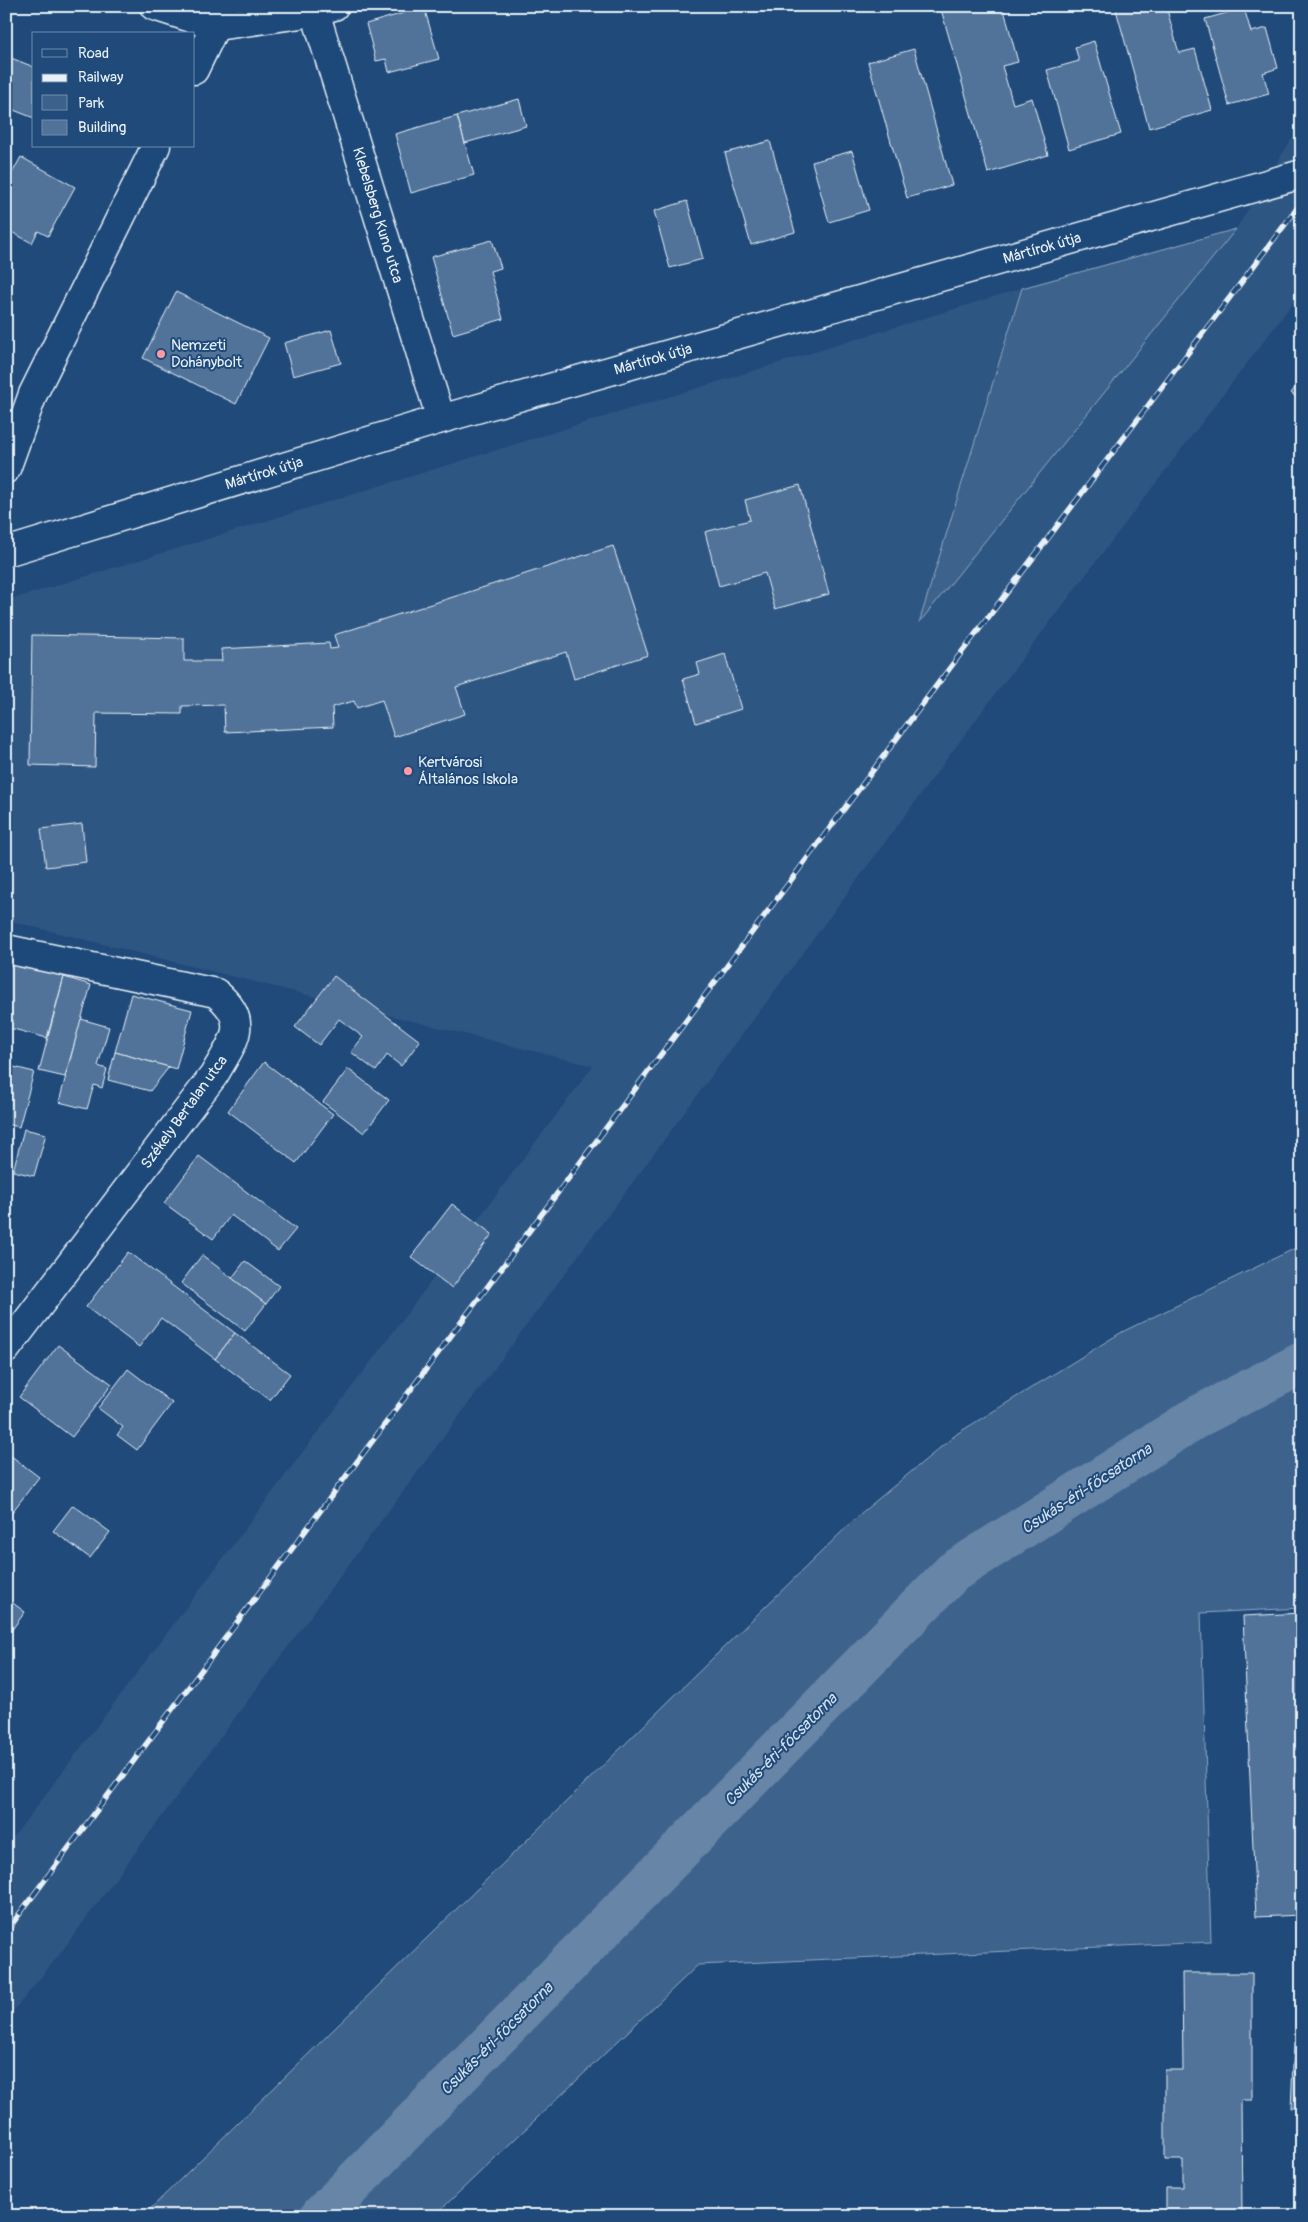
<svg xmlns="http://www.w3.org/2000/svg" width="1308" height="2222" viewBox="0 0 1308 2222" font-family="Pangolin,sans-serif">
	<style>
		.built { fill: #2e5683 }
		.green { fill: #3c628c; stroke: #92aac2 }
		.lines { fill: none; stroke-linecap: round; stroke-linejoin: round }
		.canal { stroke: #6685a7; stroke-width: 42 }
		.building { fill: #517399; stroke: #e8f1f8 }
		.minor-casing { stroke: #e8f1f8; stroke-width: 31 }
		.minor { stroke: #1f4a7a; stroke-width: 28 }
		.rail-casing { stroke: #e8f1f8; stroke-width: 5.5 }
		.rail { stroke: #1f4a7a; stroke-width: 4; stroke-dasharray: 11; stroke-linecap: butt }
		.poi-dot { fill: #ff9aa2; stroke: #1f4a7a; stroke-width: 2 }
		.labels { text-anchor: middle; stroke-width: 4; stroke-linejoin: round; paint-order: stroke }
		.street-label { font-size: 15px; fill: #e8f1f8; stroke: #1f4a7a }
		.poi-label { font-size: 15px; fill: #e8f1f8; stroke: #1f4a7a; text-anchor: start }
		.water-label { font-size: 16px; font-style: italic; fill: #d4e1ec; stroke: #1f4a7a }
	</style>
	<rect width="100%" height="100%" fill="#1f4a7a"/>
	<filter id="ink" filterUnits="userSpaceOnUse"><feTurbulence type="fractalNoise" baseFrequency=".02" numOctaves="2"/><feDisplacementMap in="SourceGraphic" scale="10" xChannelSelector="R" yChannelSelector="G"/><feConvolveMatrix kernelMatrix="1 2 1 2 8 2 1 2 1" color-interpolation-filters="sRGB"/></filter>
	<g filter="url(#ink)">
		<path class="built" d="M1302 122V291L987 705 59 1955 6 2020V1847L593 1066 6 920V601L1022 288 920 621 1236 229Z"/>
		<g class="green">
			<path d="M1236 229 919 623 1022 288Z"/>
			<path d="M1302 1245V1608L1201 1613 1211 1942 698 1965 434 2216H143L860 1514 958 1433 1122 1332Z"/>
		</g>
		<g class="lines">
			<path class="canal" d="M321 2216 953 1572 1197 1417 1302 1363"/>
		</g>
		<g class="building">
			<path d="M940 6H1003L1018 62 1002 66 1013 104 1032 98 1048 155 988 173Z"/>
			<path d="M1115 6H1166L1179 53 1195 49 1212 110 1149 128Z"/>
			<path d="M424 7 439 59 389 72 386 59 376 61 366 24Z"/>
			<path d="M1244 8 1251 32 1267 28 1278 68 1263 73 1269 94 1229 105 1205 19Z"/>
			<path d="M1094 41 1121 134 1069 149 1047 70 1079 61 1075 47Z"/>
			<path d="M914 49 952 185 907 198 868 62Z"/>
			<path d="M6 56 34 67V118L6 107Z"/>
			<path d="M519 99 526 126 465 143 457 116Z"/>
			<path d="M457 116 474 175 411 193 395 134Z"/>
			<path d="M770 141 795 232 751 245 725 153Z"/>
			<path d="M852 151 869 210 829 222 812 162Z"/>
			<path d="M21 157 75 187 48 236 38 231 32 243 6 229V184Z"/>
			<path d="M687 201 703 259 670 268 654 211Z"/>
			<path d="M492 240 501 268 490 271 503 319 453 334 431 257Z"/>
			<path d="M176 292 269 338 236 404 143 358Z"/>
			<path d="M331 330 341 363 293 376 284 343Z"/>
			<path d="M1302 379V401L1291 393Z"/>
			<path d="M800 485 829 594 775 609 765 573 719 586 705 532 750 520 745 500Z"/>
			<path d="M613 546 648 655 574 679 566 652 456 687 465 714 394 737 382 700 357 708 354 701 332 707 333 727 225 732 224 705 182 706V714L96 713 95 767 30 765 32 635 184 638V661H222L221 649 329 643 330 649 338 648 334 635Z"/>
			<path d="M725 654 741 709 696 723 683 679 700 674 697 663Z"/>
			<path d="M82 824 86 862 46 867 41 829Z"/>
			<path d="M11 959 65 973 47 1038 6 1027V976Z"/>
			<path d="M334 976 420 1041 401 1066 387 1055 376 1071 351 1052 363 1037 339 1019 319 1045 295 1027Z"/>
			<path d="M64 977 91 985 65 1077 39 1071Z"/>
			<path d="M131 994 192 1010 176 1069 115 1052Z"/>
			<path d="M81 1019 109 1027 98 1066 107 1069 102 1088 94 1085 87 1109 59 1102Z"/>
			<path d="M115 1052 169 1067 150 1091 108 1080Z"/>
			<path d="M264 1062 333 1114 296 1163 228 1111Z"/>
			<path d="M6 1065 34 1072 19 1127 6 1124Z"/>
			<path d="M348 1069 389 1100 364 1133 323 1102Z"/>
			<path d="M24 1129 46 1134 34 1176 13 1171Z"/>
			<path d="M199 1156 296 1229 278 1251 231 1215 213 1239 164 1203Z"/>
			<path d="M452 1204 492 1234 452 1288 411 1257Z"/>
			<path d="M128 1252 235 1333 215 1359 161 1318 139 1347 86 1307Z"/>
			<path d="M202 1255 266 1304 245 1331 181 1283Z"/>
			<path d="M245 1261 279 1286 266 1304 232 1278Z"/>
			<path d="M235 1333 290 1374 270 1400 215 1359Z"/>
			<path d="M58 1345 112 1384 72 1437 19 1397Z"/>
			<path d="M128 1369 172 1403 137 1450 117 1435 123 1427 98 1408Z"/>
			<path d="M6 1452 39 1477 6 1520Z"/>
			<path d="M73 1505 110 1532 90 1558 53 1531Z"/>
			<path d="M6 1598 25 1612 8 1635 6 1634Z"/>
			<path d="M1302 1613V1915L1256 1917 1243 1616Z"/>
			<path d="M1182 1973H1252V2100H1241L1242 2216H1166V2187H1183V2160H1165V2070H1183Z"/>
			<path d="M1294 2043H1302V2108H1291Z"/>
		</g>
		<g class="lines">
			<defs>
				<g id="minor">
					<path d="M154 6 216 26 315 12 334 6"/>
					<path d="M315 12 441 419"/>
					<path d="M194 70 223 10"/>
					<path d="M6 469 33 394 156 146"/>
					<path d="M6 552 441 419 1302 174"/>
					<path d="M6 949 216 993C252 1023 233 1041 214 1075L6 1349"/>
				</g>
			</defs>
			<use href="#minor" class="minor-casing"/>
			<use href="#minor" class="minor"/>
			<defs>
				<path id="rail" d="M6 1932 909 722 1302 202"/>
			</defs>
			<use href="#rail" class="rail-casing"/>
			<use href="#rail" class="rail"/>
		</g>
	</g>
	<g class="poi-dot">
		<circle cx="161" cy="354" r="5"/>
		<circle cx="408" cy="771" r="5"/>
	</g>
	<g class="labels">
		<g class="street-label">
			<text transform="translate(378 215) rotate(73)" y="5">Klebelsberg Kuno utca</text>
			<text transform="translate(1042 248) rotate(-16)" y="5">Mártírok útja</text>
			<text transform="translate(653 359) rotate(-16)" y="5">Mártírok útja</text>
			<text transform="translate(264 473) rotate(-17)" y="5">Mártírok útja</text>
			<text transform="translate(184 1112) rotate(-54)" y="5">Székely Bertalan utca</text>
		</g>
		<g class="poi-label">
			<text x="171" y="350">Nemzeti<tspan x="171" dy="17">Dohánybolt</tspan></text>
			<text x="418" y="767">Kertvárosi<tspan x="418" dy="17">Általános Iskola</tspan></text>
		</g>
		<g class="water-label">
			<text transform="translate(1086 1488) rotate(-33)" y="6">Csukás-éri-főcsatorna</text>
			<text transform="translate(780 1749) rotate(-45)" y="6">Csukás-éri-főcsatorna</text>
			<text transform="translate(496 2038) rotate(-45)" y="6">Csukás-éri-főcsatorna</text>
		</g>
	</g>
	<rect width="1308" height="2222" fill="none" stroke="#1f4a7a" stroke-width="25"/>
	<rect x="12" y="12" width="1283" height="2197" fill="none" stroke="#e8f1f8" stroke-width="2" filter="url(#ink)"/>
	<rect x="32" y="32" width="162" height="115" fill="#1f4a7a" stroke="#6f8dac"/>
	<rect x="42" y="49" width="25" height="8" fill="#1f4a7a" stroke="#6f8dac"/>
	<text x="78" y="58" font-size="15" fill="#e8f1f8">Road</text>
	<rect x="42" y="74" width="25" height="8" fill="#e8f1f8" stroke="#6f8dac"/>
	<text x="78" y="82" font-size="15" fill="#e8f1f8">Railway</text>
	<rect x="42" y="95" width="25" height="15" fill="#3c628c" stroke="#6f8dac"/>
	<text x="78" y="108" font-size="15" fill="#e8f1f8">Park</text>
	<rect x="42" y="120" width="25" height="15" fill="#517399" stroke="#6f8dac"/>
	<text x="78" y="132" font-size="15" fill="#e8f1f8">Building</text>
</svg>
